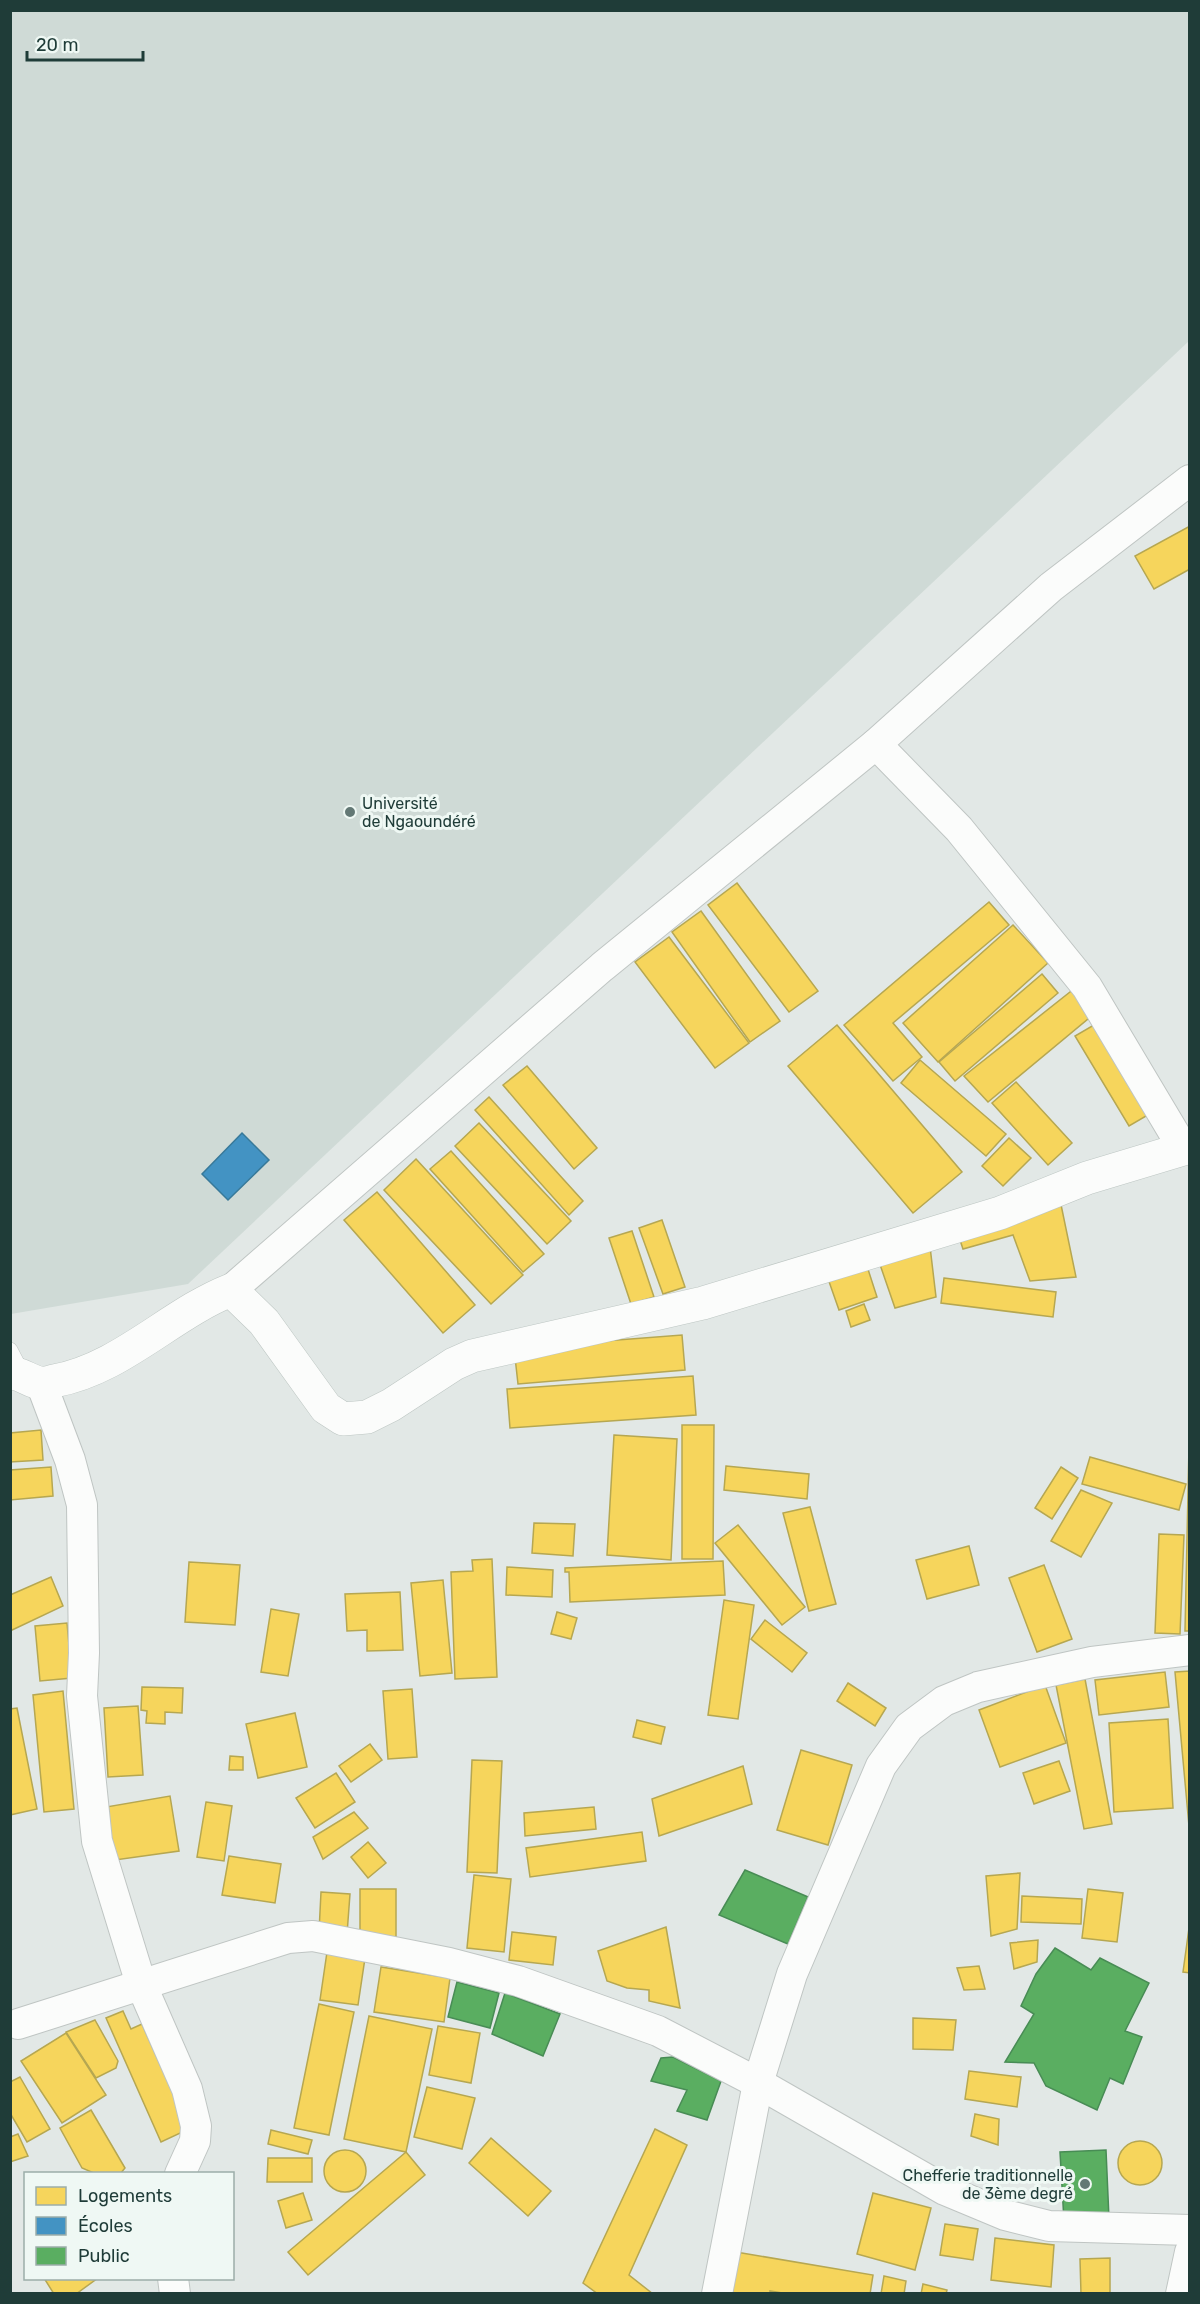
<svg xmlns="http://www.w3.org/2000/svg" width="1200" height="2304" viewBox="0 0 1200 2304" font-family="Rubik,sans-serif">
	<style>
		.built { fill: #cfdad6 }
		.homes { fill: #f6d55c; stroke: #b6a751; stroke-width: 1.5 }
		.schools { fill: #4393c3; stroke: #387999; stroke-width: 1.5 }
		.public { fill: #5aae61; stroke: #488c55; stroke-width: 1.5 }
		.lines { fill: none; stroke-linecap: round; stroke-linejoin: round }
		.lane-casing { stroke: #bfc5c3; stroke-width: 16 }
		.street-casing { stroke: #bfc5c3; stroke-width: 32 }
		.secondary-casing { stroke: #bdc6c3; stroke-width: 34 }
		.lane { stroke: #fbfcfb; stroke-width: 15 }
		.street { stroke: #fbfcfb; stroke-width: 30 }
		.secondary { stroke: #fbfcfb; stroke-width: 33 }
		.poi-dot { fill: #637875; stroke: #eff8f4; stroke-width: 2 }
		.labels { text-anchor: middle; stroke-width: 6; stroke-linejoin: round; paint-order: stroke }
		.poi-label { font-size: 16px; fill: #1f3c38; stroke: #eff8f4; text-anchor: start }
	</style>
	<rect width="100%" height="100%" fill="#e2e8e6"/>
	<path class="built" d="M11 11H1189V341L188 1284 11 1314Z"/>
	<g class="homes">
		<path d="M1190 526V569L1154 589 1135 556Z"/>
		<path d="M737 883 818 991 789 1012 708 905Z"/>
		<path d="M989 902 1009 925 893 1023 922 1057 893 1081 844 1025Z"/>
		<path d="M701 911 780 1021 750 1042 672 932Z"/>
		<path d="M1013 925 1048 963 938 1062 903 1023Z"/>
		<path d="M669 937 749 1043 715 1068 635 962Z"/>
		<path d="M1042 974 1058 993 955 1081 939 1062Z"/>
		<path d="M1075 988 1094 1014 988 1102 964 1076Z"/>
		<path d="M1099 1022 1153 1112 1129 1126 1075 1036Z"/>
		<path d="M837 1025 962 1172 913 1213 788 1066Z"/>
		<path d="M920 1060 1006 1134 986 1156 901 1083Z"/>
		<path d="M527 1066 597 1148 574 1169 503 1085Z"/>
		<path d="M1016 1082 1072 1143 1048 1165 992 1103Z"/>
		<path d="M489 1097 583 1201 569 1215 475 1110Z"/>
		<path d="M479 1123 571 1221 547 1244 455 1146Z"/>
		<path d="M1009 1138 1031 1158 1003 1186 982 1166Z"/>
		<path d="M451 1151 544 1254 523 1272 430 1169Z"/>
		<path d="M416 1159 523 1275 491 1304 384 1190Z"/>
		<path d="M377 1192 475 1305 443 1333 344 1220Z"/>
		<path d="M1059 1195 1076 1277 1030 1281 1013 1235 963 1249 957 1231Z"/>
		<path d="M662 1220 685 1287 663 1294 639 1228Z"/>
		<path d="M632 1231 654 1297 631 1304 609 1238Z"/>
		<path d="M929 1238 936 1297 895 1308 876 1253Z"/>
		<path d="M865 1260 877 1297 839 1310 826 1273Z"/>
		<path d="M944 1278 1056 1292 1053 1317 941 1303Z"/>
		<path d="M864 1304 870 1320 851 1327 846 1311Z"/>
		<path d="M682 1335 685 1370 518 1384 514 1348Z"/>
		<path d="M693 1376 696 1415 510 1428 507 1389Z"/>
		<path d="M682 1425H714L713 1559H682Z"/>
		<path d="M41 1430 43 1460 10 1462V1433Z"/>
		<path d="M614 1435 677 1439 671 1560 607 1555Z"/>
		<path d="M1189 1446H1190V1631H1185Z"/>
		<path d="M1090 1457 1186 1484 1179 1510 1082 1484Z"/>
		<path d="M726 1466 809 1474 807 1499 724 1490Z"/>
		<path d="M51 1467 53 1496 10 1500V1470Z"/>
		<path d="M1061 1467 1078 1478 1052 1519 1035 1508Z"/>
		<path d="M1081 1490 1112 1503 1081 1557 1051 1541Z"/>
		<path d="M810 1507 836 1604 809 1611 783 1513Z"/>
		<path d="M534 1523 575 1524 573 1556 532 1553Z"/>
		<path d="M738 1525 805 1607 782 1625 715 1543Z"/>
		<path d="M1159 1534 1184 1535 1180 1634 1155 1633Z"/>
		<path d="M969 1546 979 1585 927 1599 916 1560Z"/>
		<path d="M492 1559 497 1677 455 1679 451 1572 473 1571 472 1560Z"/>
		<path d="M723 1561 725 1595 570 1602 569 1572H565V1568Z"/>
		<path d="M189 1562 240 1565 235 1625 185 1622Z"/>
		<path d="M1044 1565 1072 1639 1037 1652 1009 1578Z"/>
		<path d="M507 1567 553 1570 552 1597 506 1595Z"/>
		<path d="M51 1577 63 1606 10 1631V1595Z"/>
		<path d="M443 1580 452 1673 420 1676 411 1583Z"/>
		<path d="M400 1592 403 1650 367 1651V1630L347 1631 345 1594Z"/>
		<path d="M724 1600 754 1605 738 1719 708 1715Z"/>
		<path d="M271 1609 299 1614 288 1676 261 1672Z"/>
		<path d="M557 1612 577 1618 571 1639 551 1634Z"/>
		<path d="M765 1620 807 1653 792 1672 751 1639Z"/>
		<path d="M67 1623 72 1678 40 1681 35 1626Z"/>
		<path d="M1190 1671V1826H1189L1175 1672Z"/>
		<path d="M1165 1672 1169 1707 1099 1715 1095 1680Z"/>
		<path d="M1085 1679 1112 1824 1084 1829 1056 1685Z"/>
		<path d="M848 1683 886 1708 875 1726 837 1701Z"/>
		<path d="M1045 1685 1066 1743 1000 1767 979 1710Z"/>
		<path d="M142 1687 183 1688 182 1713 165 1712V1724L146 1723 147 1711 141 1710Z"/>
		<path d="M412 1689 417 1757 388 1759 383 1691Z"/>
		<path d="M63 1691 74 1809 44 1812 33 1695Z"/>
		<path d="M138 1706 143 1775 108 1777 104 1708Z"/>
		<path d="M17 1708 37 1809 10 1815V1709Z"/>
		<path d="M295 1713 307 1767 258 1778 246 1724Z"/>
		<path d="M1168 1719 1173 1808 1114 1812 1109 1723Z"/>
		<path d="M637 1720 665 1727 661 1744 633 1737Z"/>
		<path d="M370 1744 382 1760 351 1782 339 1766Z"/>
		<path d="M801 1750 852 1765 828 1845 777 1830Z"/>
		<path d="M230 1756 243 1757V1770H229Z"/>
		<path d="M472 1760 502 1761 497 1873 467 1872Z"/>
		<path d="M1059 1761 1070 1791 1034 1804 1023 1773Z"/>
		<path d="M743 1766 752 1804 659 1836 652 1799Z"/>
		<path d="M336 1773 355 1802 315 1828 296 1798Z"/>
		<path d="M170 1796 179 1851 115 1860 106 1807Z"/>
		<path d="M206 1802 232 1806 224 1861 197 1857Z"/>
		<path d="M594 1807 596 1829 525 1836 524 1813Z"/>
		<path d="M354 1812 368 1828 323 1859 313 1837Z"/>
		<path d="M642 1832 646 1861 530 1877 526 1848Z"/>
		<path d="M368 1842 386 1863 368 1878 351 1857Z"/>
		<path d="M229 1856 281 1864 275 1903 222 1895Z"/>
		<path d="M1020 1873 1017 1929 991 1936 986 1876Z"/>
		<path d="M474 1875 511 1879 504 1952 467 1948Z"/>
		<rect x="360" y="1889" width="36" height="53"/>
		<path d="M1088 1889 1123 1893 1117 1942 1082 1938Z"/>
		<path d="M321 1892 350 1894 347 1934 319 1932Z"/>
		<path d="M1022 1896 1082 1899 1081 1924 1021 1922Z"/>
		<path d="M666 1927 680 2008 649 2001V1990L627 1988 607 1981 598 1951Z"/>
		<path d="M1189 1928H1190V1973L1183 1972Z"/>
		<path d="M512 1932 556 1937 553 1965 509 1960Z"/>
		<path d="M1038 1940 1037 1962 1014 1969 1010 1943Z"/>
		<path d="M327 1952 365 1958 358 2005 320 2000Z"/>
		<path d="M979 1966 985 1989 964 1990 957 1968Z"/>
		<path d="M381 1967 450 1978 444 2022 374 2012Z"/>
		<path d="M319 2004 354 2012 329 2135 294 2128Z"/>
		<path d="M123 2011 131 2029 142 2024 189 2129 161 2142 106 2018Z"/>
		<path d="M369 2016 432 2029 406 2152 344 2139Z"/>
		<path d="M913 2018 956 2020 953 2050 913 2049Z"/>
		<path d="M95 2020 118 2061 116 2068 96 2078 66 2032Z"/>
		<path d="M438 2026 480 2033 471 2083 429 2075Z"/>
		<path d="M66 2033 106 2095 62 2123 21 2061Z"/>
		<path d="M969 2071 1021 2077 1017 2107 965 2099Z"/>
		<path d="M20 2077 50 2129 27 2142 10 2113V2082Z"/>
		<path d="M427 2087 475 2098 462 2149 414 2137Z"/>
		<path d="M91 2110 125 2168 120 2174H96L82 2168 60 2128Z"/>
		<path d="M975 2114 999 2119 998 2145 971 2136Z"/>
		<path d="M655 2129 687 2145 629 2275 653 2294H598L583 2283Z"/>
		<path d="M271 2130 312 2140 308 2154 268 2144Z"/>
		<path d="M18 2134 28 2156 10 2162V2137Z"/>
		<path d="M491 2138 551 2191 528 2216 469 2163Z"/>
		<circle cx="1140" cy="2163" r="22"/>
		<circle cx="345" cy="2171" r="21"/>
		<path d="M406 2152 425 2175 308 2275 288 2252Z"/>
		<path d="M268 2158H312V2182H267Z"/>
		<path d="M303 2193 312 2220 286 2228 278 2201Z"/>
		<path d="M873 2193 931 2208 915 2270 857 2254Z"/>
		<path d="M945 2224 978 2229 973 2260 940 2255Z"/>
		<path d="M995 2238 1054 2245 1051 2287 991 2280Z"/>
		<path d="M736 2252 873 2275 870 2294H788L770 2291V2294H729Z"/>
		<path d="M1110 2258V2294H1081L1080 2259Z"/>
		<path d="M884 2276 906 2281 904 2294H881Z"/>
		<path d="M44 2278H98L76 2294H54Z"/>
		<path d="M923 2284 947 2290 946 2294H921Z"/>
	</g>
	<path class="schools" d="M242 1133 269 1160 228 1200 202 1174Z"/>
	<g class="public">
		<path d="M745 1870 808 1897 788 1944 719 1915Z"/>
		<path d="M1055 1948 1091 1970 1100 1958 1149 1983 1125 2031 1142 2037 1123 2084 1110 2078 1097 2110 1046 2086 1034 2063 1005 2062 1034 2014 1021 2006 1036 1974Z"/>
		<path d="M457 1982 499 1993 490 2028 448 2017Z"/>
		<path d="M505 1993 560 2014 543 2056 492 2034Z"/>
		<path d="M673 2057 721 2081 707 2120 677 2111 687 2090 651 2081 661 2058Z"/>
		<path d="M1106 2150 1109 2219 1064 2221 1060 2152Z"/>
	</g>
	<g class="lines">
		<defs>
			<path id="lane" d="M10 1350 22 1373"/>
			<g id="street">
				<path d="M876 744 959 829 1087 987 1183 1148"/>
				<path d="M231 1290 602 967 876 744 1051 587 1190 480"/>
				<path d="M41 1383 70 1460 82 1505 84 1653 82 1696 97 1841 141 1984 187 2089 196 2126 195 2141 180 2174"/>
				<path d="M18 2024 288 1938 313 1936 449 1963 518 1981 658 2031 758 2083 945 2190 1005 2215 1049 2226 1190 2230"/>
				<path d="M173 2278 175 2294"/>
				<path d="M717 2294 758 2083 792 1974 881 1766 909 1727 944 1701 978 1687 1092 1662 1190 1650"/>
				<path d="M1181 2294 1190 2252"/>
			</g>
			<path id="secondary" d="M10 1373C22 1373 30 1382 41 1383 44 1384 51 1382 54 1381 121 1369 170 1314 231 1290L264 1322 326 1408 343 1419 367 1417 391 1405 454 1364 472 1356 703 1303 1000 1213 1087 1178 1190 1147"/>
		</defs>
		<use href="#lane" class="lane-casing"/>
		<use href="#street" class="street-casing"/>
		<use href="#secondary" class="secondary-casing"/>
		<use href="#lane" class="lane"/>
		<use href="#street" class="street"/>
		<use href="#secondary" class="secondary"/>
	</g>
	<g class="poi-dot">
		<circle cx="350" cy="812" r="6"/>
		<circle cx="1085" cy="2184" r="6"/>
	</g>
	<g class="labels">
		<g class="poi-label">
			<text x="362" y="809">Université<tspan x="362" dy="18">de Ngaoundéré</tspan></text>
			<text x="1073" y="2181" text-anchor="end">Chefferie traditionnelle<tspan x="1073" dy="18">de 3ème degré</tspan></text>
		</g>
	</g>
	<rect width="1200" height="2304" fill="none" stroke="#1f3c38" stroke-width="24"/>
	<rect x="24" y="2172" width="210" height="108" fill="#eff8f4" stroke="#9cada9" stroke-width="1.5"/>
	<rect x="36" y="2187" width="30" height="18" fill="#f6d55c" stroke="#9cada9" stroke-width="1.5"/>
	<text x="78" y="2202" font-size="18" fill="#1f3c38">Logements</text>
	<rect x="36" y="2217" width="30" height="18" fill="#4393c3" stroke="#9cada9" stroke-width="1.5"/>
	<text x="78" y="2232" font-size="18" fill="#1f3c38">Écoles</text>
	<rect x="36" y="2247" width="30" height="18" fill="#5aae61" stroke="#9cada9" stroke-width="1.5"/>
	<text x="78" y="2262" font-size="18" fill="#1f3c38">Public</text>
	<path d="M27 51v9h116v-9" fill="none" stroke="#1f3c38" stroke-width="3"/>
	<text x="36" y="51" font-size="18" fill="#1f3c38" stroke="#eff8f4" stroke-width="4.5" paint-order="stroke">20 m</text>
</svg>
